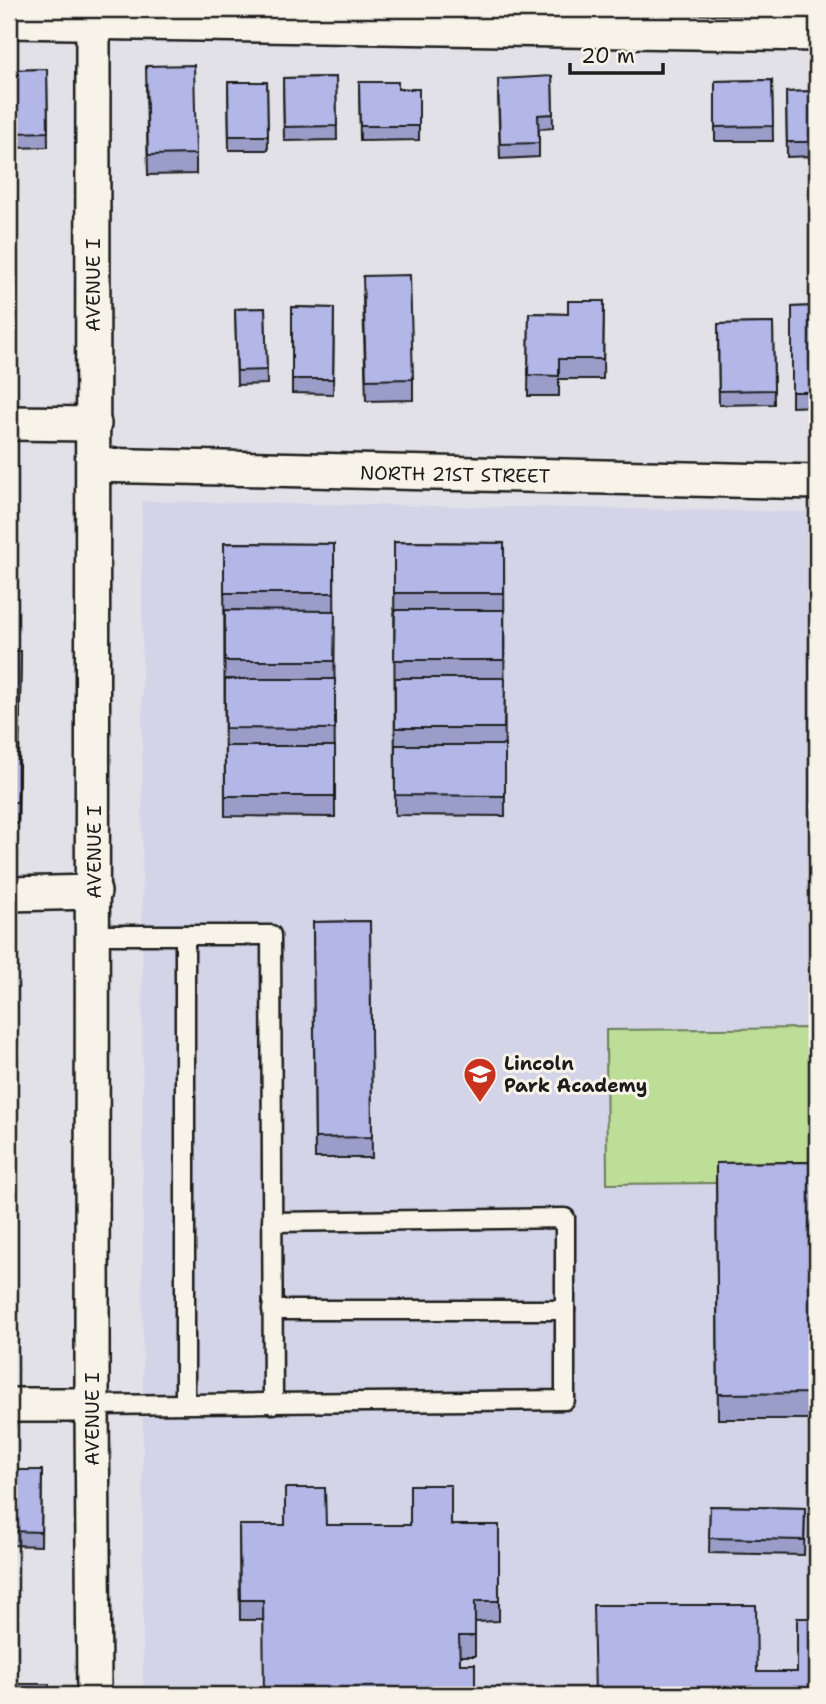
<svg xmlns="http://www.w3.org/2000/svg" width="826" height="1704" viewBox="0 0 826 1704" font-family="'Shantell Sans',sans-serif">
	<style>
		.built { fill: #d4d4e8 }
		.green { fill: #bcde97; stroke: #6c7d5a; stroke-width: 2 }
		.lines { fill: none; stroke-linecap: round; stroke-linejoin: round }
		.lane-casing { stroke: #1c1c1c; stroke-width: 23 }
		.street-casing { stroke: #1c1c1c; stroke-width: 38 }
		.lane { stroke: #f7f3e8; stroke-width: 18 }
		.street { stroke: #f7f3e8; stroke-width: 33 }
		.wall { fill: #999dc8; stroke: #1c1c1c; stroke-width: 2 }
		.building { fill: #b2b7e8; stroke: #1c1c1c; stroke-width: 2 }
		.labels { text-anchor: middle; stroke-width: 6; stroke-linejoin: round; paint-order: stroke }
		.street-label { font-size: 19px; fill: #1c1c1c; stroke: #f7f3e8 }
		.poi-label { font-size: 19px; font-weight: bold; fill: #1c1c1c; stroke: #f7f3e8; text-anchor: start }
	</style>
	<rect width="100%" height="100%" fill="#e2e1e8"/>
	<filter id="ink" filterUnits="userSpaceOnUse"><feTurbulence type="fractalNoise" baseFrequency=".0143" numOctaves="2"/><feDisplacementMap in="SourceGraphic" scale="14" xChannelSelector="R" yChannelSelector="G"/><feConvolveMatrix kernelMatrix="1 2 1 2 8 2 1 2 1" color-interpolation-filters="sRGB"/></filter>
	<g filter="url(#ink)">
		<path class="built" d="M142 501 817 512V1695H143Z"/>
		<path class="green" d="M817 1028V1182L607 1184 606 1030Z"/>
		<g class="lines">
			<defs>
				<g id="lane">
					<path d="M94 935H271L273 1404"/>
					<path d="M185 935V1404"/>
					<path d="M272 1310H565"/>
					<path d="M92 1405 565 1400V1218L272 1222"/>
				</g>
				<g id="street">
					<path d="M93 9 92 1405 94 1695"/>
					<path d="M9 21 817 34"/>
					<path d="M9 423 94 424"/>
					<path d="M94 465 817 482"/>
					<path d="M9 894 94 892"/>
					<path d="M9 1405H92"/>
				</g>
			</defs>
			<use href="#lane" class="lane-casing"/>
			<use href="#street" class="street-casing"/>
			<use href="#lane" class="lane"/>
			<use href="#street" class="street"/>
		</g>
		<g class="wall">
			<path d="M47 69 48 147 14 148 12 70Z"/>
			<path d="M552 76 553 128 539 129V157L500 159 498 93Z"/>
			<path d="M336 77 337 140 284 141 283 78Z"/>
			<path d="M772 80 773 141H715V81Z"/>
			<path d="M228 82H267L268 150H229Z"/>
			<path d="M359 82 398 89H419V140L360 141Z"/>
			<path d="M146 86 196 154V174L148 175Z"/>
			<path d="M817 91V156L787 157 786 92Z"/>
			<path d="M363 297 413 379V400L366 401Z"/>
			<path d="M604 301 603 379H559V396H528L529 313 568 314Z"/>
			<path d="M817 306V406L792 407V307Z"/>
			<path d="M292 307 334 308 333 394 292 393Z"/>
			<path d="M265 308 267 384 237 385 235 309Z"/>
			<path d="M773 323 774 404 719 405 718 324Z"/>
			<path d="M394 542 504 543 505 816 395 815Z"/>
			<path d="M224 543 334 544 335 817 225 816Z"/>
			<path d="M9 651H21L18 823H9Z"/>
			<path d="M370 921 372 1158H315L313 922Z"/>
			<path d="M817 1162V1419H718L716 1163Z"/>
			<path d="M9 1470H42L41 1546 9 1545Z"/>
			<path d="M710 1506 805 1508 804 1555 709 1553Z"/>
			<path d="M239 1525H499V1621L475 1622V1656H460V1664L475 1695 263 1620H240Z"/>
		</g>
		<g class="building">
			<path d="M194 65 196 154 148 155 146 66Z"/>
			<path d="M47 69 48 132 14 133 12 70Z"/>
			<path d="M552 76 553 114 538 115 539 143 500 144 498 79Z"/>
			<path d="M336 77 337 126 284 127 283 78Z"/>
			<path d="M772 80 773 126 715 127V81Z"/>
			<path d="M228 82H267L268 136H229Z"/>
			<path d="M359 82H398V89H419V126H360Z"/>
			<path d="M817 91V142H787L786 92Z"/>
			<path d="M410 275 413 379 366 380 363 276Z"/>
			<path d="M568 301H604L603 359H559V376L528 375 529 313 568 314Z"/>
			<path d="M817 306V392H792V307Z"/>
			<path d="M292 307 334 308 333 379H292Z"/>
			<path d="M265 308 267 370 237 371 235 309Z"/>
			<path d="M773 323 774 390 719 391 718 324Z"/>
			<path d="M394 542 504 543V593H394Z"/>
			<path d="M224 543 334 544V593H224Z"/>
			<path d="M225 610 335 611 334 661H225Z"/>
			<path d="M395 610H504V660H394Z"/>
			<path d="M9 651H21L18 802H9Z"/>
			<path d="M395 678H505L504 728H395Z"/>
			<path d="M225 679H335V729L225 728Z"/>
			<path d="M395 745H505V796L395 795Z"/>
			<rect x="225" y="746" width="110" height="50"/>
			<path d="M370 921 372 1137 315 1138 313 922Z"/>
			<path d="M817 1162V1393L718 1394 716 1163Z"/>
			<path d="M9 1470H42L41 1532 9 1531Z"/>
			<path d="M410 1485H451V1525H499V1601H475V1636H459L460 1664H475V1695H264L263 1600H240L239 1525H285V1488H325L326 1525H410Z"/>
			<path d="M710 1506 805 1508 804 1540 709 1538Z"/>
			<path d="M593 1605H756L757 1672H797V1618H817V1695H595Z"/>
			<path d="M9 1684H49L48 1695H9Z"/>
		</g>
	</g>
	<defs>
		<symbol id="school-pin" viewBox="-11 -11 22 30"><path d="M0 17L-7.5 6A9.5 9.5 0 1 1 7.5 6Z" fill="#c8321e" stroke="#f7f3e8"/><path d="M0-5L7-2L0 1L-7-2ZM-4 1L0 2.5L4 1V4Q0 6-4 4Z" fill="#fff"/></symbol>
	</defs>
	<g fill-rule="evenodd">
		<use href="#school-pin" x="461" y="1055" width="38" height="52"/>
	</g>
	<g class="labels">
		<g class="street-label">
			<text transform="translate(93 285) rotate(-90)" y="7">AVENUE I</text>
			<text transform="translate(455 474) rotate(1)" y="7">NORTH 21ST STREET</text>
			<text transform="translate(94 852) rotate(-90)" y="7">AVENUE I</text>
			<text transform="translate(92 1419) rotate(-90)" y="7">AVENUE I</text>
		</g>
		<g class="poi-label">
			<text x="504" y="1070">Lincoln<tspan x="504" dy="22">Park Academy</tspan></text>
		</g>
	</g>
	<rect width="826" height="1704" fill="none" stroke="#f7f3e8" stroke-width="35"/>
	<rect x="18" y="18" width="791" height="1669" fill="none" stroke="#1c1c1c" stroke-width="2.5" filter="url(#ink)"/>
	<path d="M570 63v10h93v-10" fill="none" stroke="#1c1c1c" stroke-width="3.5"/>
	<text x="581" y="63" font-size="21" fill="#1c1c1c" stroke="#f7f3e8" stroke-width="5" paint-order="stroke">20 m</text>
</svg>
